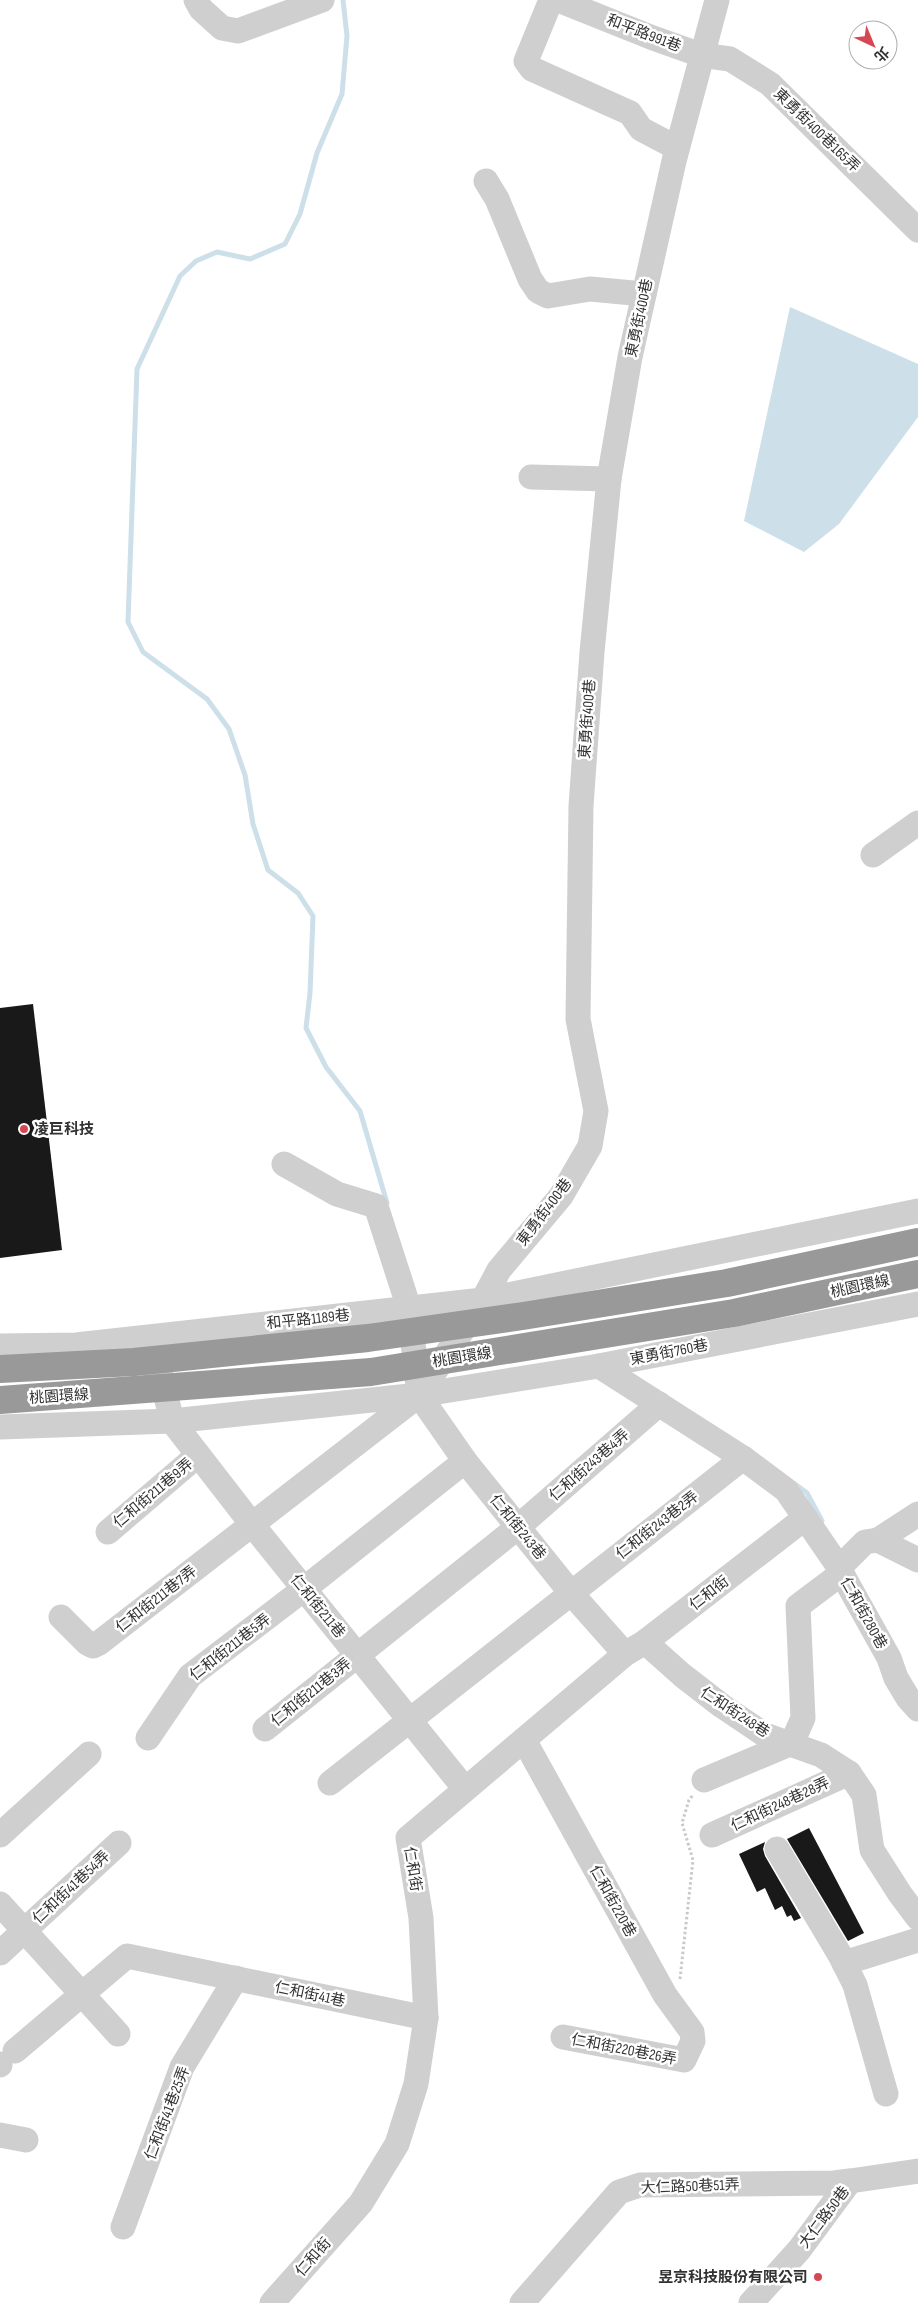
<svg xmlns="http://www.w3.org/2000/svg" width="918" height="2303" viewBox="0 0 918 2303" font-family="'Sofia Sans Condensed','Noto Sans TC',sans-serif">
	<style>
		.water { fill: #cddfe9 }
		.lines { fill: none; stroke-linecap: round; stroke-linejoin: round }
		.stream { stroke: #cddfe9; stroke-width: 5 }
		.building { fill: #191919 }
		.path { stroke: #c9c9c9; stroke-width: 3; stroke-dasharray: 2.5 2.5; stroke-linecap: butt }
		.minor { stroke: #cfcfcf; stroke-width: 25 }
		.highway-bridge { stroke: #999; stroke-width: 28 }
		.poi-dot { fill: #d64754; stroke: #fff; stroke-width: 2 }
		.labels { text-anchor: middle; stroke-width: 5; stroke-linejoin: round; paint-order: stroke }
		.street-label { font-size: 15px; fill: #323232; stroke: #fff }
		.poi-label { font-size: 15px; font-weight: bold; fill: #323232; stroke: #fff; text-anchor: start }
	</style>
	<rect width="100%" height="100%" fill="#fff"/>
	<path class="water" d="M790 307 918 364V417L839 524 804 552 744 521Z"/>
	<g class="lines">
		<g class="stream">
			<path d="M343 0 347 36 342 94 317 153 300 214 285 244 250 259 217 252 196 261 180 276 137 369 128 622 143 652 207 699 229 729 245 775 253 824 268 870 298 893 313 916 310 993 306 1028 326 1067 360 1111 387 1203"/>
			<path d="M795 1484 807 1493 822 1521"/>
		</g>
	</g>
	<g class="building">
		<path d="M33 1004 62 1250 0 1258V1008Z"/>
		<path d="M809 1828 864 1933 848 1941 787 1839Z"/>
		<path d="M765 1842 763 1849 765 1856 801 1918 794 1921 791 1915 787 1917 782 1906 775 1910 765 1888 757 1892 739 1854Z"/>
	</g>
	<g class="lines">
		<path class="path" d="M680 1979 693 1860 682 1823 689 1800 693 1795"/>
		<g class="minor">
			<path d="M196 0 201 9 222 28 238 31 322 0"/>
			<path d="M551 0 526 61 532 69 630 113 641 129 677 148"/>
			<path d="M558 0 653 38 701 55 730 59 770 84 918 230"/>
			<path d="M486 181 497 199 530 279 538 291 548 296 590 289 644 294"/>
			<path d="M531 477 609 479"/>
			<path d="M873 855 918 823"/>
			<path d="M284 1164 337 1194 376 1206 409 1308 419 1395 465 1461 571 1593 625 1654"/>
			<path d="M0 1346 76 1345 483 1300 918 1211"/>
			<path d="M599 1366 743 1458 786 1490 836 1563 889 1658 896 1678 908 1698 918 1709"/>
			<path d="M159 1368 172 1421 251 1523 465 1789"/>
			<path d="M0 1427 172 1421 419 1395 599 1366 918 1304"/>
			<path d="M108 1532 198 1455"/>
			<path d="M878 1540 918 1514"/>
			<path d="M839 1568 865 1542 878 1540 918 1560"/>
			<path d="M61 1617 87 1643 93 1646 99 1643 419 1395 483 1300 499 1270 561 1196 590 1146 596 1111 578 1019 581 806 592 652 609 479 630 357 674 161 717 0"/>
			<path d="M645 1642 682 1675 722 1706 765 1735 821 1755 849 1773 864 1795 872 1850 900 1894 918 1918"/>
			<path d="M265 1729 518 1527 659 1404"/>
			<path d="M148 1738 190 1676 304 1589 465 1461"/>
			<path d="M524 1740 665 1995 692 2032 693 2041 684 2060 563 2037"/>
			<path d="M704 1780 792 1743 803 1718 798 1606 842 1573"/>
			<path d="M330 1783 743 1458"/>
			<path d="M0 1835 89 1754"/>
			<path d="M712 1835 849 1773"/>
			<path d="M777 1849 840 1955 855 1985 886 2094"/>
			<path d="M0 1904 118 2034"/>
			<path d="M0 1953 119 1843"/>
			<path d="M844 1963 918 1940"/>
			<path d="M15 2051 127 1956 426 2018"/>
			<path d="M0 2065V2064"/>
			<path d="M0 2135 26 2140"/>
			<path d="M123 2227 182 2067 236 1978"/>
			<path d="M272 2303 361 2203 397 2144 416 2084 426 2018 421 1918 408 1838 625 1654 645 1642 805 1518"/>
			<path d="M522 2303 619 2192 640 2185 834 2183 850 2181"/>
			<path d="M751 2303 799 2250 850 2181 918 2171"/>
		</g>
		<g class="highway-bridge">
			<path d="M0 1369 134 1362 368 1338 523 1316 727 1283 918 1242"/>
			<path d="M0 1400 371 1372 734 1313 918 1274"/>
		</g>
	</g>
	<g class="poi-dot">
		<circle cx="24" cy="1129" r="5"/>
		<circle cx="818" cy="2277" r="5"/>
	</g>
	<g class="labels">
		<g class="street-label">
			<text transform="translate(644 33) rotate(21)" y="5">和平路991巷</text>
			<text transform="translate(817 130) rotate(44)" y="5">東勇街400巷165弄</text>
			<text transform="translate(639 318) rotate(-78)" y="5">東勇街400巷</text>
			<text transform="translate(587 719) rotate(-86)" y="5">東勇街400巷</text>
			<text transform="translate(544 1212) rotate(-53)" y="5">東勇街400巷</text>
			<text transform="translate(860 1286) rotate(-12)" y="5">桃園環線</text>
			<text transform="translate(308 1319) rotate(-6)" y="5">和平路1189巷</text>
			<text transform="translate(669 1352) rotate(-11)" y="5">東勇街760巷</text>
			<text transform="translate(462 1357) rotate(-9)" y="5">桃園環線</text>
			<text transform="translate(59 1396) rotate(-4)" y="5">桃園環線</text>
			<text transform="translate(589 1465) rotate(-41)" y="5">仁和街243巷4弄</text>
			<text transform="translate(153 1493) rotate(-40)" y="5">仁和街211巷9弄</text>
			<text transform="translate(657 1525) rotate(-38)" y="5">仁和街243巷2弄</text>
			<text transform="translate(518 1527) rotate(51)" y="5">仁和街243巷</text>
			<text transform="translate(709 1593) rotate(-38)" y="5">仁和街</text>
			<text transform="translate(156 1599) rotate(-38)" y="5">仁和街211巷7弄</text>
			<text transform="translate(318 1606) rotate(51)" y="5">仁和街211巷</text>
			<text transform="translate(864 1613) rotate(61)" y="5">仁和街280巷</text>
			<text transform="translate(230 1647) rotate(-38)" y="5">仁和街211巷5弄</text>
			<text transform="translate(311 1692) rotate(-39)" y="5">仁和街211巷3弄</text>
			<text transform="translate(735 1712) rotate(33)" y="5">仁和街248巷</text>
			<text transform="translate(780 1804) rotate(-25)" y="5">仁和街248巷28弄</text>
			<text transform="translate(413 1869) rotate(81)" y="5">仁和街</text>
			<text transform="translate(71 1887) rotate(-43)" y="5">仁和街41巷54弄</text>
			<text transform="translate(613 1901) rotate(61)" y="5">仁和街220巷</text>
			<text transform="translate(310 1994) rotate(12)" y="5">仁和街41巷</text>
			<text transform="translate(624 2049) rotate(11)" y="5">仁和街220巷26弄</text>
			<text transform="translate(167 2113) rotate(-69)" y="5">仁和街41巷25弄</text>
			<text transform="translate(690 2186) rotate(-2)" y="5">大仁路50巷51弄</text>
			<text transform="translate(824 2217) rotate(-53)" y="5">大仁路50巷</text>
			<text transform="translate(313 2257) rotate(-49)" y="5">仁和街</text>
		</g>
		<g class="poi-label">
			<text x="34" y="1134">凌巨科技</text>
			<text x="808" y="2282" text-anchor="end">昱京科技股份有限公司</text>
		</g>
	</g>
	<g transform="translate(873 45) rotate(136)"><circle r="24" fill="#ffffff" stroke="#adadad"/>
	<path d="M0-4L9 19L0 12L-9 19Z" fill="#d64754"/>
	<text y="-8" font-size="14" font-weight="bold" text-anchor="middle" fill="#323232">北</text>
	</g>
</svg>
